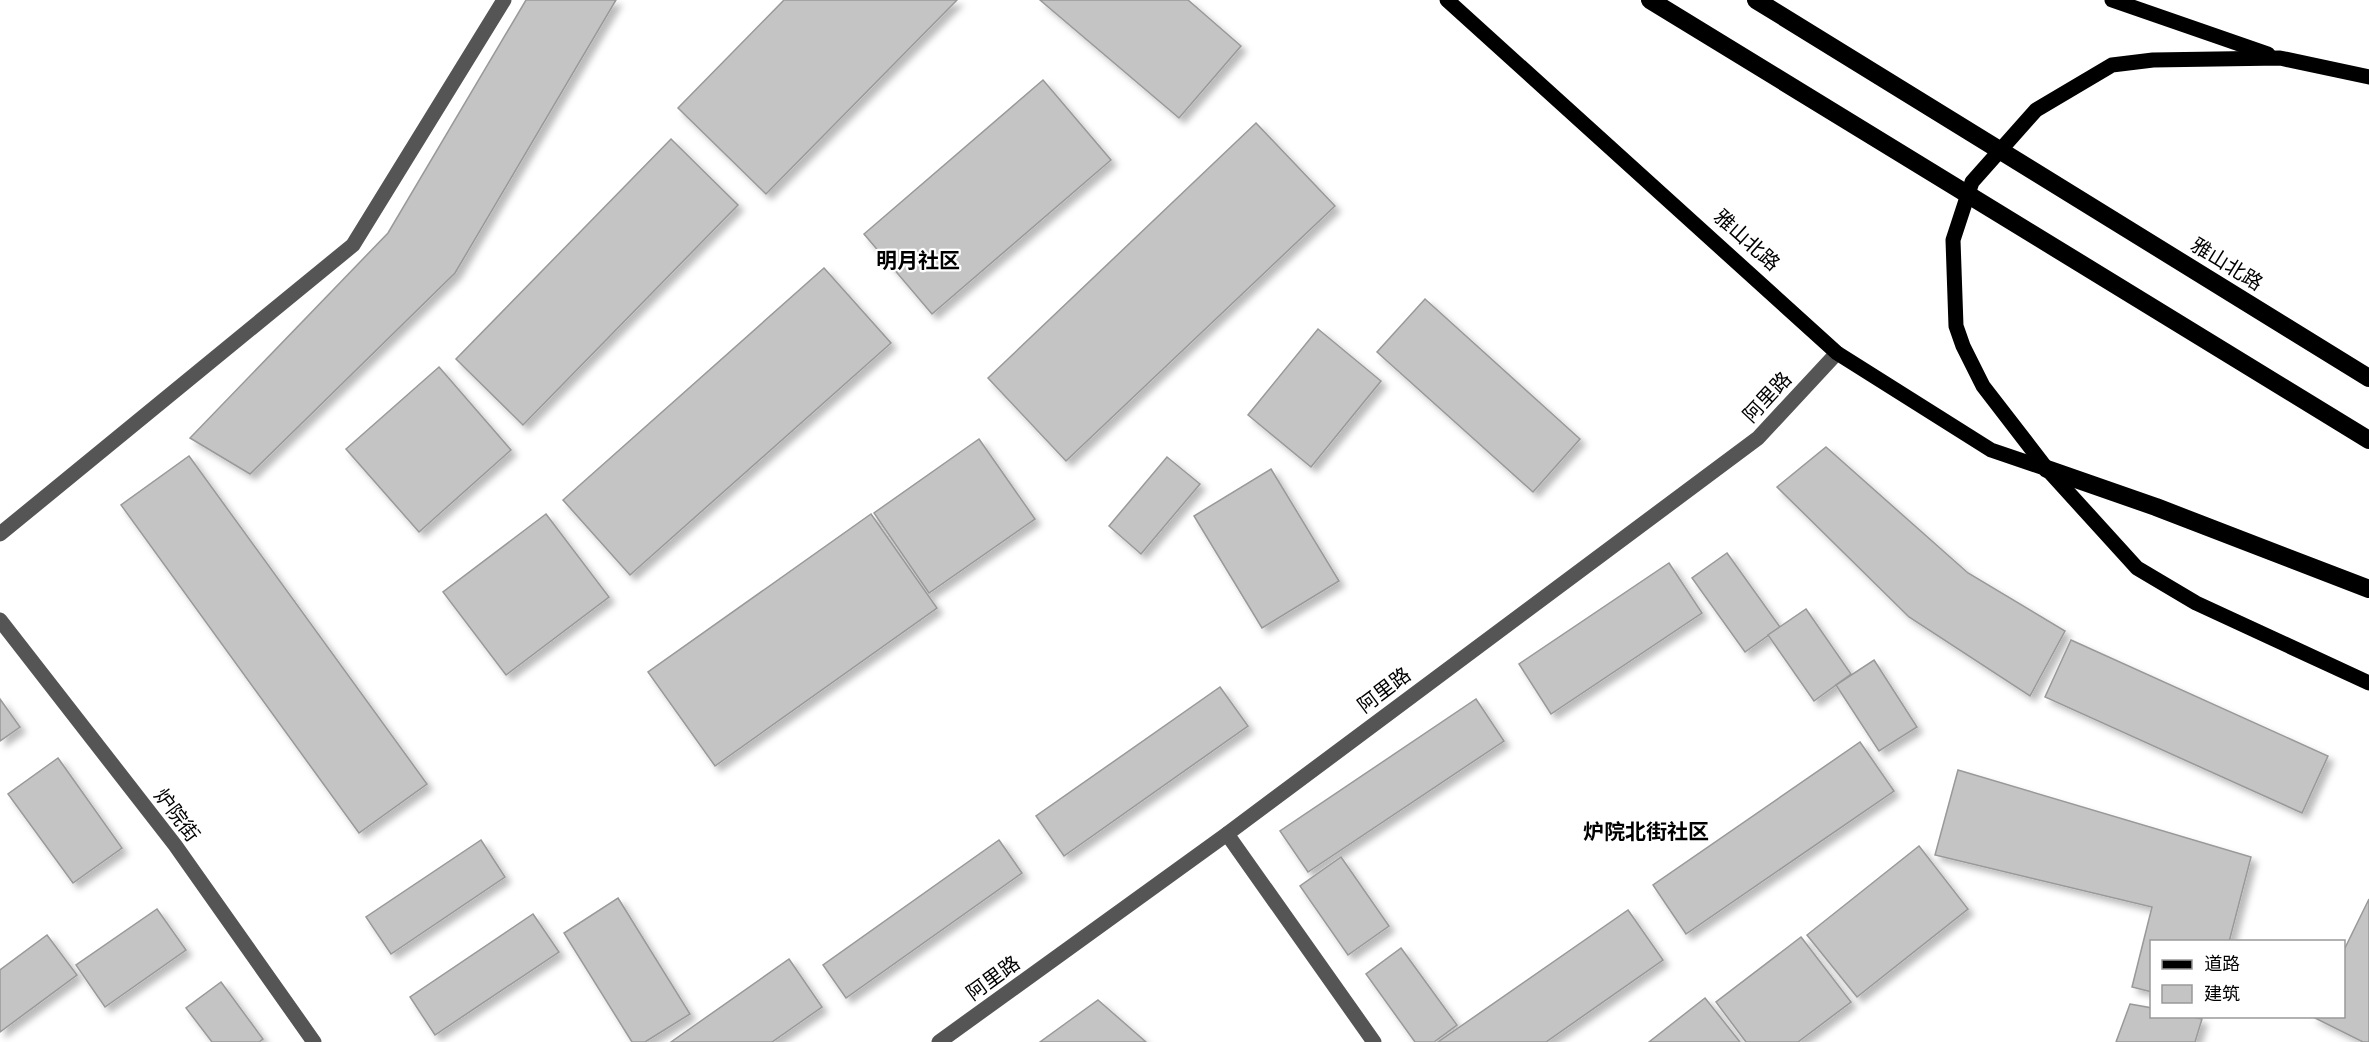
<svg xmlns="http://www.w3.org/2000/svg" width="2369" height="1042" viewBox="0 0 2369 1042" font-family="Montserrat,'Noto Sans SC',sans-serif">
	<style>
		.building { fill: #c4c4c4; stroke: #999; stroke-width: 1.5; filter: url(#shadow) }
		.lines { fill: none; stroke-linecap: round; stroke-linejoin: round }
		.minor { stroke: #555; stroke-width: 15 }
		.major { stroke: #000; stroke-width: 15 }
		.highway { stroke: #000; stroke-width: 18 }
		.labels { text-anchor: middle; stroke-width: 4.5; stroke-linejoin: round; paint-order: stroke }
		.street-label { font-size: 20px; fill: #000; stroke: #fff }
		.neighbourhood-label { font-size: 21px; font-weight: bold; fill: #000; stroke: #fff }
	</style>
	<defs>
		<filter id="shadow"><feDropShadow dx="5.5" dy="5.5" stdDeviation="3" flood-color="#0004"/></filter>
	</defs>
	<rect width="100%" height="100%" fill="#fff"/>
	<g class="building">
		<path d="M526 0H616L455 273 250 474 190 438 388 233Z"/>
		<path d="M784 0H957L766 194 678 108Z"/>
		<path d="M1040 0H1188L1241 46 1179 118Z"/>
		<path d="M1043 80 1111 160 932 314 864 234Z"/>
		<path d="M1256 123 1335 206 1066 461 988 378Z"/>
		<path d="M671 139 738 205 523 425 456 359Z"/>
		<path d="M824 268 891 343 630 575 563 500Z"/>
		<path d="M1425 299 1580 439 1533 492 1377 352Z"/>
		<path d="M1318 329 1381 381 1311 467 1248 415Z"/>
		<path d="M439 367 511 450 419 532 346 449Z"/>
		<path d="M979 439 1035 519 929 593 874 513Z"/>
		<path d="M1826 447 1968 573 2065 631 2030 696 1909 617 1777 487Z"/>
		<path d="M189 456 427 784 359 833 121 505Z"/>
		<path d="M1167 457 1200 484 1141 554 1109 526Z"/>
		<path d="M1271 469 1339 581 1262 628 1194 516Z"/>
		<path d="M546 514 609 597 506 675 443 592Z"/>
		<path d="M871 514 937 608 715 766 648 672Z"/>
		<path d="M1727 553 1780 627 1745 652 1692 578Z"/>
		<path d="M1669 563 1702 613 1551 714 1519 664Z"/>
		<path d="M1806 609 1851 674 1814 701 1768 635Z"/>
		<path d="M2071 640 2328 756 2302 813 2045 697Z"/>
		<path d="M1874 660 1917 727 1879 751 1836 685Z"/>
		<path d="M1220 687 1248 726 1064 856 1036 816Z"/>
		<path d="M0 699 20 727 0 741Z"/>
		<path d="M1476 699 1504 741 1308 872 1280 831Z"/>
		<path d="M1860 742 1894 791 1686 934 1653 885Z"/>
		<path d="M58 758 122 848 73 883 8 794Z"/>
		<path d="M1958 770 2251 857 2229 942H2152V992L2132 987 2152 907 1935 855Z"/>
		<path d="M481 840 505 877 391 954 366 917Z"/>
		<path d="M999 840 1022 873 846 998 823 965Z"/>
		<path d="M1919 846 1968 909 1857 997 1807 935Z"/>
		<path d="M1341 857 1389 926 1348 955 1300 886Z"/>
		<path d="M618 898 690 1014 645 1042H632L564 933Z"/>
		<path d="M2369 899V1042H2363L2311 1016H2344V950Z"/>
		<path d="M157 909 186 950 105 1007 76 965Z"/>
		<path d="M1628 910 1663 960 1546 1042H1438Z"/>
		<path d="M533 914 559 952 435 1035 410 997Z"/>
		<path d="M47 935 77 975 0 1032V970Z"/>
		<path d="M1801 937 1851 1002 1798 1042H1746L1716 1002Z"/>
		<path d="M1401 948 1457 1025 1434 1042H1415L1366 974Z"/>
		<path d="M789 959 822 1007 772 1042H671Z"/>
		<path d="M221 982 263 1039 259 1042H212L186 1008Z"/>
		<path d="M1705 998 1740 1042H1649Z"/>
		<path d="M1098 1000 1146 1042H1040Z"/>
		<path d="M2130 1004 2152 1008V1016H2189L2202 1019 2195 1042H2116Z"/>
	</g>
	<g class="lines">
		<g class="minor">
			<path d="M0 534 353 245 504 0"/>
			<path d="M0 620 175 845 314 1042"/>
			<path d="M1227 834 1374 1042"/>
			<path d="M939 1042 1227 834 1758 438 1837 353"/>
		</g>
		<g class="major">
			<path d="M1447 0 1837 353 1991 450 2047 469"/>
			<path d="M2112 0 2268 54"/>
			<path d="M2369 77 2280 58 2153 60 2112 65 2036 110 1972 182 1953 240 1956 326 1963 346 1983 386 2047 469 2137 568 2196 603 2369 683"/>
		</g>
		<g class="highway">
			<path d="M1650 0 2369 440"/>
			<path d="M1756 0 2369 378"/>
			<path d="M2047 469 2156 507 2369 589"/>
		</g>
	</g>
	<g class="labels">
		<g class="street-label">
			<text transform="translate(1747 240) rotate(42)" y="7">雅山北路</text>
			<text transform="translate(2227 264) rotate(32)" y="7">雅山北路</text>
			<text transform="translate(1767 397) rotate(-47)" y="7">阿里路</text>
			<text transform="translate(1384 690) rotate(-37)" y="7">阿里路</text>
			<text transform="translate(177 815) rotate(53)" y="7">炉院街</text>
			<text transform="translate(993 978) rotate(-36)" y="7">阿里路</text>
		</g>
		<g class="neighbourhood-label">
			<text x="918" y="268">明月社区</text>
			<text x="1646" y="839">炉院北街社区</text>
		</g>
	</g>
	<rect x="2150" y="940" width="195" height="78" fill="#ffffff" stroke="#999999" stroke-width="1.5"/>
	<rect x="2162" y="960" width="30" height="9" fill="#000000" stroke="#999999" stroke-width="1.5"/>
	<text x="2204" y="970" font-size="18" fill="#000000">道路</text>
	<rect x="2162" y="985" width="30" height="18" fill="#c4c4c4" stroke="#999999" stroke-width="1.5"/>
	<text x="2204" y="1000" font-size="18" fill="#000000">建筑</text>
</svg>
